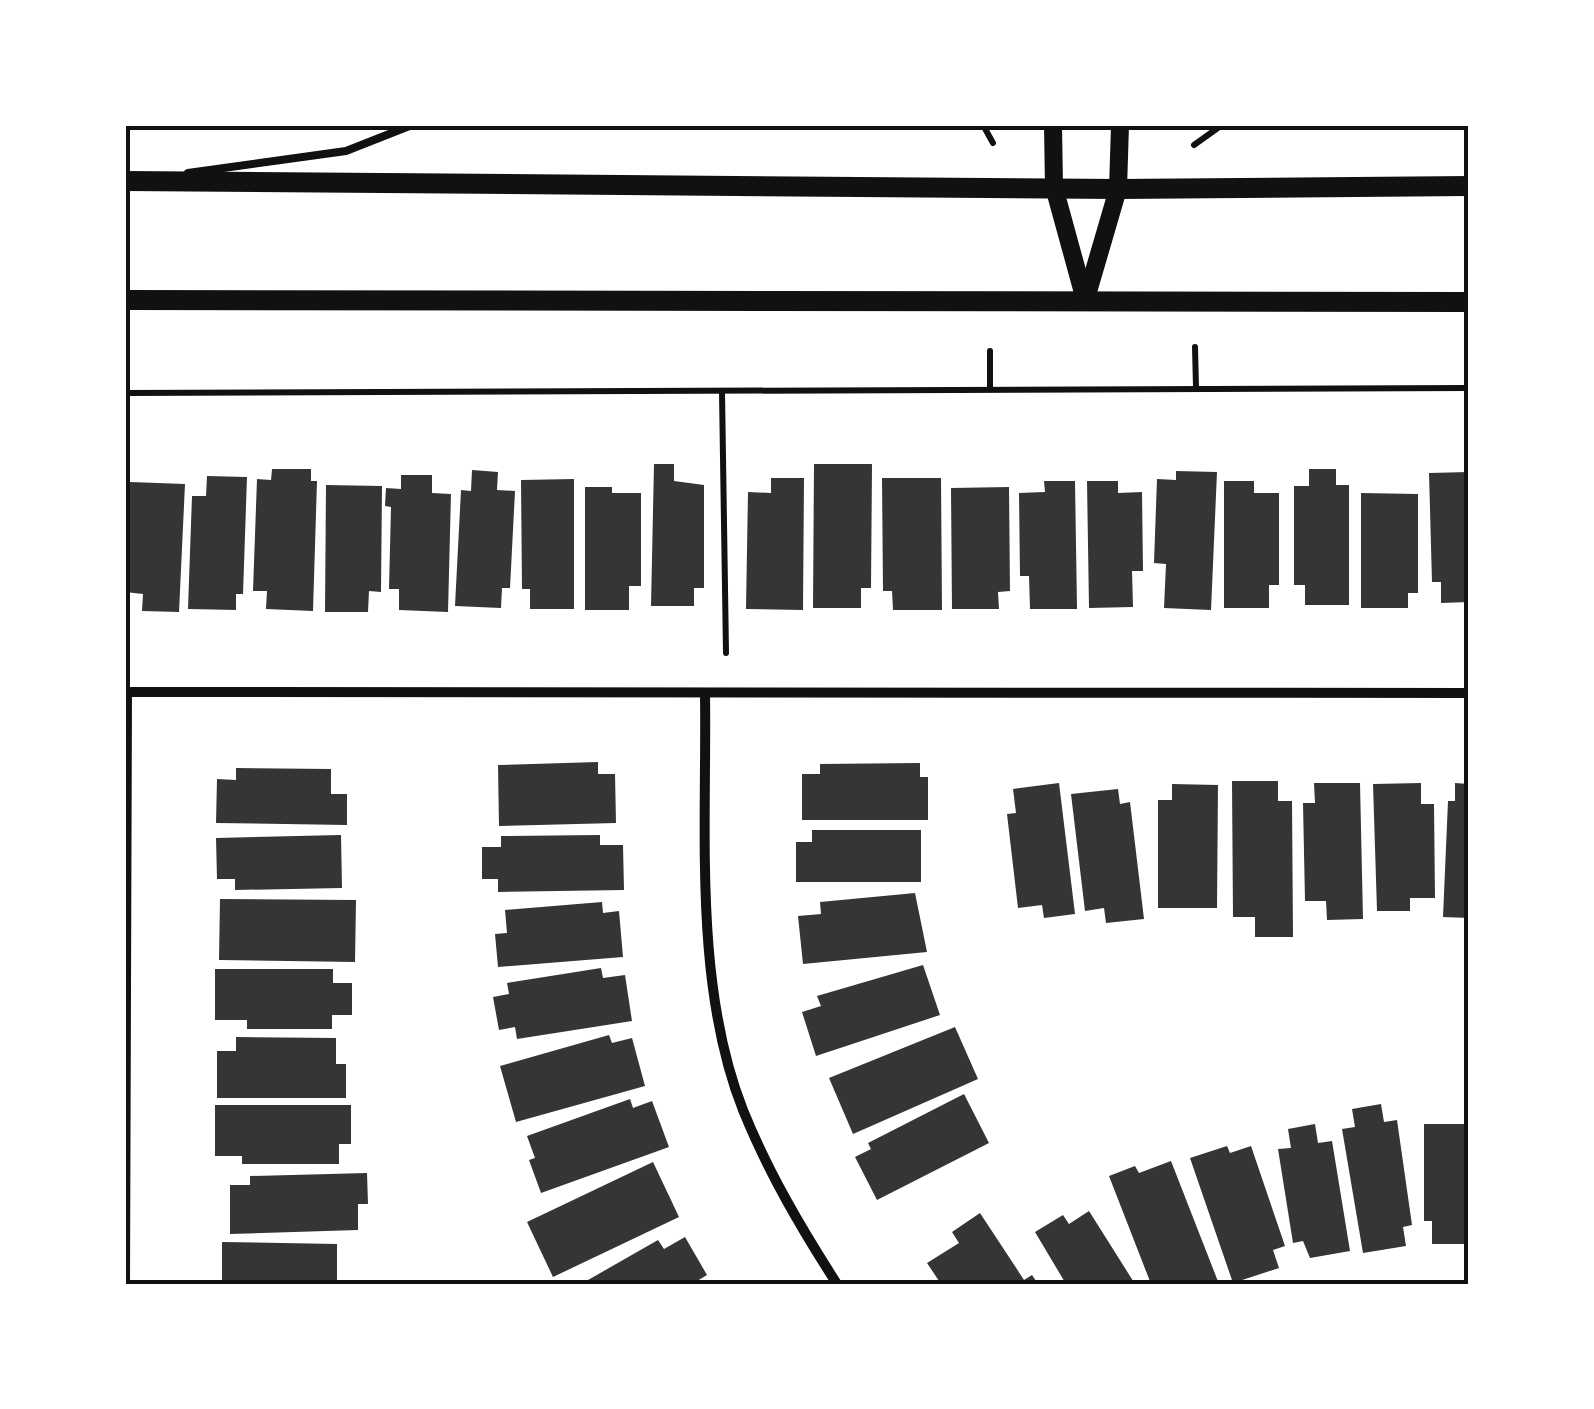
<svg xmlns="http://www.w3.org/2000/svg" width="1594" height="1409" viewBox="0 0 1594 1409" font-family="'Open Sans',sans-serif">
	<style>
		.building { fill: #353535 }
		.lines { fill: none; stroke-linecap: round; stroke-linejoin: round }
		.path { stroke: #111; stroke-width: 6 }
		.service { stroke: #111; stroke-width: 8 }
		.minor { stroke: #111; stroke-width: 10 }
		.tertiary { stroke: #111; stroke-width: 18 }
		.secondary { stroke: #111; stroke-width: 20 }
		.neatline { fill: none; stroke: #111; stroke-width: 4 }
	</style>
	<rect width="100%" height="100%" fill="#fff"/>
	<g class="building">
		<path d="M654 464H674V481L704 485V588H694V606H651Z"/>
		<path d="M814 464H872L871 588H861V608H813Z"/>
		<path d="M272 469H311V481H317L313 611 266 609 267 591H253L257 479 271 480Z"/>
		<path d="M1309 469H1336V485H1349V605H1305V585H1294V486H1309Z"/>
		<path d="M472 470 498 472 497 490 515 491 510 588H502L501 608 455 606 461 490 471 491Z"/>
		<path d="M1176 471 1217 472 1211 610 1164 608 1166 564 1154 563 1157 479 1176 480Z"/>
		<path d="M1469 472V602L1441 603V582H1432L1429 473Z"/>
		<path d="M401 475H432V493L451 494 448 612 399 610V589H389L391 507 385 506 386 488 401 489Z"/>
		<path d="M207 476 247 477 243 594H236V610L188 609 192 496H206Z"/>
		<path d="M771 478H804L803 610 746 609 748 492 771 493Z"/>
		<path d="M882 478H941L942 610H893L892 591H883Z"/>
		<path d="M574 479V609H530V589H522L521 480Z"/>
		<path d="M1044 481H1075L1077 609H1030L1029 576H1020L1019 493 1045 492Z"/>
		<path d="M1087 481H1118V493L1142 492 1143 571H1132L1133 607 1089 608Z"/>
		<path d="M1224 481H1254V493H1279V585H1269V608H1224Z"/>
		<path d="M130 482 185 484 179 612 142 611 143 594 125 592Z"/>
		<path d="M326 485 382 486 381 592 369 591 368 612H325Z"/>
		<path d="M585 487H612V493H641V586H629V610H585Z"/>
		<path d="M1009 487 1010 591 998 592 999 609H952L951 488Z"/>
		<path d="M1361 493 1418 494V593H1408V608H1361Z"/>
		<path d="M598 762V774H615L616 823 499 826 498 765Z"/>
		<path d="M920 763V777H928V820H802V774H820V764Z"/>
		<path d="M236 768 331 769V794H347V825L216 823 217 779 236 780Z"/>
		<path d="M1232 781H1278V801H1292L1293 937H1255V917H1233Z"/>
		<path d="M1059 783 1075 914 1044 918 1042 905 1018 908 1007 814 1016 813 1013 789Z"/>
		<path d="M1314 783H1360L1363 919 1327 920 1326 901H1305L1303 803H1315Z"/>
		<path d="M1421 783V804H1434L1435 898H1410V911H1377L1373 784Z"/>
		<path d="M1455 783 1469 784V918L1443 917 1448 801H1455Z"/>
		<path d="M1172 784 1218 785 1217 908H1158V800H1172Z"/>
		<path d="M1118 789 1120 804 1130 802 1144 919 1106 923 1104 908 1085 911 1071 794Z"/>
		<path d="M812 830H921V882H796V842H812Z"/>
		<path d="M341 835 342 888 235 890V879H217L216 838Z"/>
		<path d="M600 835V845H623L624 890 498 892V879H482V847H501V836Z"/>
		<path d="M915 893 927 952 803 964 798 916 821 914 820 902Z"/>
		<path d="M220 899 356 900 355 962 219 960Z"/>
		<path d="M602 902 603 913 619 911 623 957 498 967 495 934 507 933 505 910Z"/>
		<path d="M923 965 940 1015 816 1056 802 1012 821 1006 817 996Z"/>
		<path d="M601 968 603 978 625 975 632 1021 517 1039 515 1027 499 1030 493 997 509 994 507 983Z"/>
		<path d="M215 969H333V983H352V1015H332V1029H247V1020H215Z"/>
		<path d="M955 1027 978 1079 853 1134 829 1078Z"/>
		<path d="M609 1035 612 1043 632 1038 645 1086 516 1122 500 1066Z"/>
		<path d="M236 1037 336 1038V1064H346V1098H217V1051H236Z"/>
		<path d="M964 1094 989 1143 877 1200 855 1157 871 1149 868 1143Z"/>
		<path d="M630 1099 633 1108 652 1101 669 1147 541 1193 529 1160 535 1158 527 1136Z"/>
		<path d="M1381 1104 1384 1122 1397 1120 1412 1225 1403 1227 1406 1246 1363 1253 1342 1129 1355 1127 1352 1109Z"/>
		<path d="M215 1105H351V1144H339V1164H242V1156H215Z"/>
		<path d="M1315 1124 1318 1143 1332 1141 1350 1251 1310 1258 1303 1241 1293 1243 1278 1149 1291 1148 1288 1129Z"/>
		<path d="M1424 1124H1469V1244H1432V1221H1424Z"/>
		<path d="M1227 1146 1230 1153 1251 1146 1285 1246 1273 1250 1279 1268 1233 1283 1190 1158Z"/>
		<path d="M1171 1161 1219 1284H1151L1109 1176 1135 1166 1139 1173Z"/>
		<path d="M653 1162 679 1217 553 1277 527 1222Z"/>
		<path d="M367 1173 368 1204H358V1230L230 1234V1185H250V1176Z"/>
		<path d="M1089 1211 1135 1284H1066L1035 1232 1063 1215 1069 1224Z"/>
		<path d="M980 1213 1024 1280 1032 1275 1038 1284H941L927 1263 959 1243 952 1232Z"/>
		<path d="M685 1237 707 1275 692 1284H581L658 1240 664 1249Z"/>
		<path d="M222 1242 337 1244V1284H222Z"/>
	</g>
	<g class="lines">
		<g class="path">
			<path d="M983 125 993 143"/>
			<path d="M1194 145 1222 125"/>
			<path d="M1195 347 1196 387"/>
			<path d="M990 351V389"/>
			<path d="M722 392 726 653"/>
			<path d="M125 393 1469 388"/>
		</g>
		<path class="service" d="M188 173 346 151 412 125"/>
		<g class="minor">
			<path d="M125 692 1469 693"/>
			<path d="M705 694C707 826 693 984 743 1110 768 1172 801 1228 837 1284"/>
			<path d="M125 1284 127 692"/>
		</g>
		<g class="tertiary">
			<path d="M1053 125 1054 187 1085 300"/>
			<path d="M1085 302 1118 189 1120 125"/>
		</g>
		<g class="secondary">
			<path d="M125 181 1118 189 1469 186"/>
			<path d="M125 300 1469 302"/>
		</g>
	</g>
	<rect width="1594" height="1409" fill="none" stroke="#ffffff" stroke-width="255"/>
	<rect x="128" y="128" width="1338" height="1154" class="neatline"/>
</svg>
